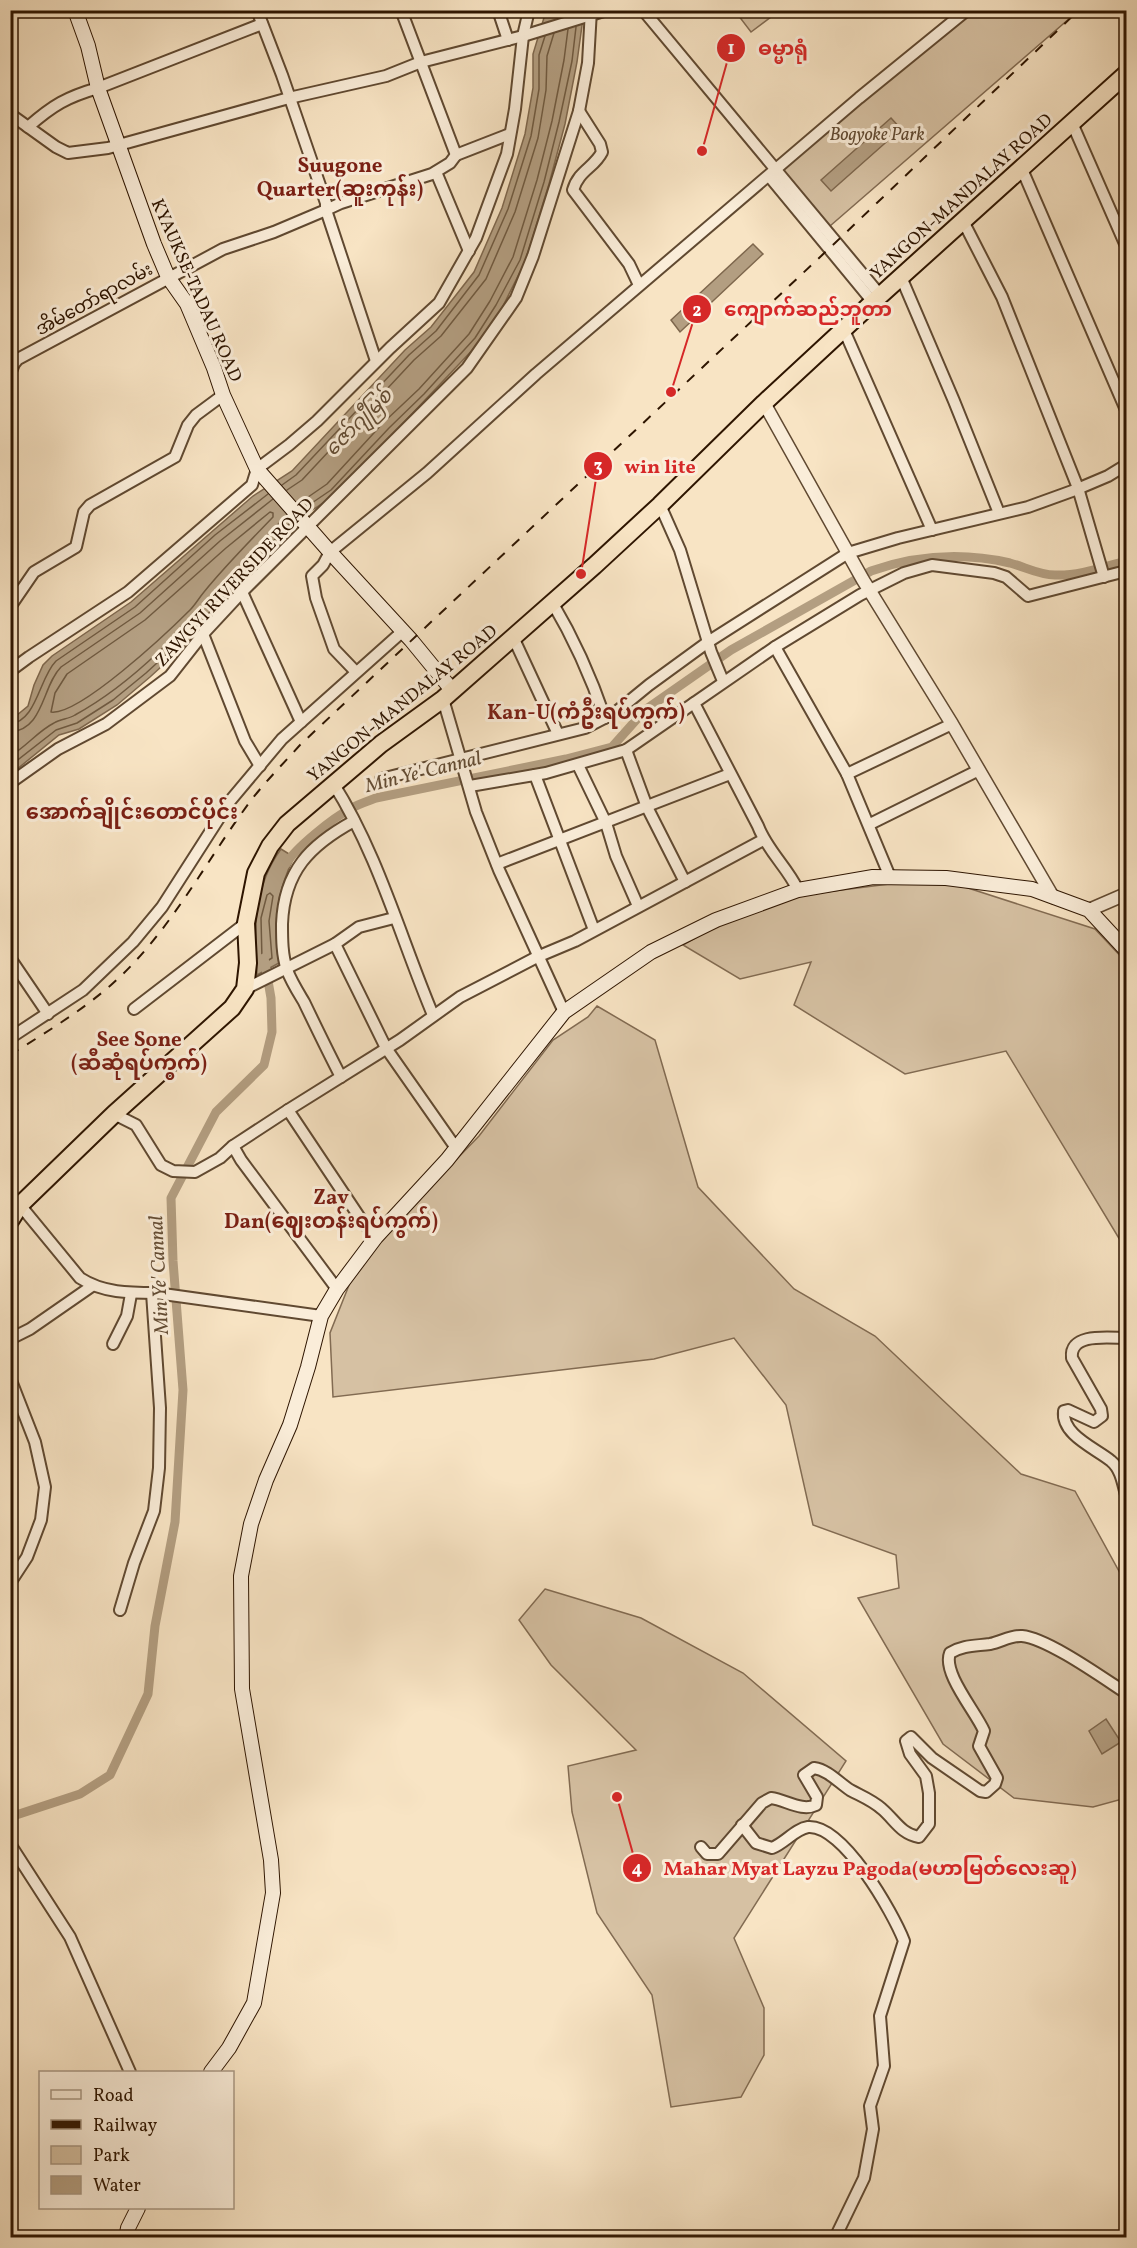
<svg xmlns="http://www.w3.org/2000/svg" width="1137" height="2248" viewBox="0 0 1137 2248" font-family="Vollkorn,'Noto Sans Myanmar',serif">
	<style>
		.green { fill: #d6c1a3; stroke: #826b52; stroke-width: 1.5 }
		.water { fill: #b39e81; stroke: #7e674d; stroke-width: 1.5 }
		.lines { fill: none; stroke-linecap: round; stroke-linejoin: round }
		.shore { stroke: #705a40; stroke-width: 1.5 }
		.canal { stroke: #b39e81; stroke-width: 9 }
		.minor-casing { stroke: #604931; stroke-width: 14 }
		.tertiary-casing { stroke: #604931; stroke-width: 15 }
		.secondary-casing { stroke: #2e1500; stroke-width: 16 }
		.trunk-casing { stroke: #2e1500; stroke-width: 20 }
		.minor { stroke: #faedd9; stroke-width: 10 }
		.tertiary { stroke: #faedd9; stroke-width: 12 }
		.secondary { stroke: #faedd9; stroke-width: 14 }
		.trunk { stroke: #f8e4c4; stroke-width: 16 }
		.rail { stroke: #2e1500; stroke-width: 2; stroke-dasharray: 10 10; stroke-linecap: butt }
		.labels { text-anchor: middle; stroke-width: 6; stroke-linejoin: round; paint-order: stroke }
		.park-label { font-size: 18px; font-style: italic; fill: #604931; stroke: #faedd9 }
		.street-label { font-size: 18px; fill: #2e1500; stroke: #faedd9 }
		.water-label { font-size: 20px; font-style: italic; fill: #634c34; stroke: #faedd9 }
		.quarter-label { font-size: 21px; font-weight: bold; fill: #7a1f14; stroke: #faedd9 }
		.leader { fill: none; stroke: #d62828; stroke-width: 2 }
		.callout-dot { fill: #d62828; stroke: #faedd9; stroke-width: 2 }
		.mark-label { font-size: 18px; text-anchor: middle; font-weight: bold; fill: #fff }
		.callout-label { font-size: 20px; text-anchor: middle; font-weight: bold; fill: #d62828; stroke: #faedd9; stroke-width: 6; stroke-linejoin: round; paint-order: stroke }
	</style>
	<rect width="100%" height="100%" fill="#f8e4c4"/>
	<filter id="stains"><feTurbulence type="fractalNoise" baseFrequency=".00333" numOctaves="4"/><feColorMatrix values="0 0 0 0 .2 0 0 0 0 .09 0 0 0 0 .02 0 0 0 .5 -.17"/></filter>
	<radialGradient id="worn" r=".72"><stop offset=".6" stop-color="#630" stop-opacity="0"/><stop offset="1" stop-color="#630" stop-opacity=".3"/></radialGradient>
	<g class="green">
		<path d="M735 11H779L751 32Z"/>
		<path d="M966 11H1078L830 226 777 170Z"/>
		<path d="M937 878 1095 929 1126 962V1250L1006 1051 905 1074 794 1005 811 962 740 979 683 945 761 900Z"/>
		<path d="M597 1006 655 1040 698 1187 794 1289 875 1336 1021 1474 1075 1491 1126 1584V1798L1093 1807 1014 1798 943 1744 858 1598 899 1588 896 1555 813 1525 786 1405 734 1338 654 1359 333 1397 330 1333 359 1260 479 1136 553 1040 588 1017Z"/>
		<path d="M545 1589 641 1618 743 1673 846 1761 734 1938 764 2008V2055L741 2097 671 2107 652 1995 597 1913 572 1812 568 1766 636 1750 551 1665 519 1620Z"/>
	</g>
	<g class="water">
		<path d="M546 11H584L577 62 565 124 549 184 525 262 502 308 480 342 335 495 308 513 222 606 207 625 150 677 117 705 79 729 59 735 11 774V720L28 706 34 685 43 665 52 656 131 602 253 496 292 471 405 350 431 327 474 272 502 208 525 134 533 88V54Z"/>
		<path d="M891 118 901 129 831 191 821 180Z"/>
		<path d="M753 244 763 254 680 332 671 320Z"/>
		<path d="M281 849 294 857C276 894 273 922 279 963L257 975C254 930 253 887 281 849Z"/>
		<path d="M1106 1719 1121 1742 1102 1754 1089 1731Z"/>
	</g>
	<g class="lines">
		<g class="shore">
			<path d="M282 485 296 475 409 355 436 331 479 275 508 209 531 136 539 89V55L545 36"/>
			<path d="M287 490 302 480 414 360 441 336 486 279 515 212 538 138 546 90 547 56 554 33"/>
			<path d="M298 504 327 484 384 422 419 389 469 334 490 301 513 257 537 180 552 121 564 60 568 29"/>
			<path d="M303 509 331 490 389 428 424 394 475 338 496 305 520 260 544 182 559 122 572 61 576 27"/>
			<path d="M270 512 273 513V517C250 541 225 566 204 592 199 598 195 605 190 610 168 632 79 716 51 712L55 693 67 674 145 620 226 548Z"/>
			<path d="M10 724C37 721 39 678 56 661L135 607 215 535 268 494"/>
			<path d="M10 732C44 730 42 686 61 667L140 613 220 541 273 499"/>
			<path d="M10 756C26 747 38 731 54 723 60 719 69 719 75 715 158 670 221 582 287 515"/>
			<path d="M10 766 56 730 77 723 113 700 146 673 203 621 217 602 292 521"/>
			<path d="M270 893 273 896 269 921 272 958 264 963 262 960 261 918 267 895Z"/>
		</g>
		<g class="canal">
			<path d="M286 864C295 848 333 818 350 809 358 804 368 801 376 798L566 759 612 747 645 710 731 650 871 571C917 555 962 552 1010 563 1025 567 1039 575 1055 575 1079 576 1103 567 1126 561"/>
			<path d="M10 1817 80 1794 110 1775 148 1694 155 1626 175 1522 183 1390 173 1261 171 1198 216 1112 264 1065 272 1032 271 998 264 958"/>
		</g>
		<defs>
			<g id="minor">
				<path d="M401 10 456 155 510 134"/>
				<path d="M498 10 508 40"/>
				<path d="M643 10 880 295"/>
				<path d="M579 111 600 144 602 152C594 168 579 170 573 190L629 264 639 285"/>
				<path d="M10 114 56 147 68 153 108 148 289 98 386 76 421 62 523 36 607 10"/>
				<path d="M1072 123 1126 246"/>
				<path d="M28 127C53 105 67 97 98 88L262 24"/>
				<path d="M1021 167 1126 410"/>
				<path d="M436 172 469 251"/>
				<path d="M769 176 873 302"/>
				<path d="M963 221 1002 297 1078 488 1104 577"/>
				<path d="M901 277 954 401 999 513"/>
				<path d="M844 330 932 530"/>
				<path d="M376 361 326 210 341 203 432 174 450 163 456 155"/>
				<path d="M10 374 14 364 18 359 223 249 274 232 326 210V203L282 75 257 10"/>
				<path d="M660 505 680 550 711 652 723 681"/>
				<path d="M242 592 301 722"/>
				<path d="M552 602C574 639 591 677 605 718"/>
				<path d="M10 607 34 572 76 547 84 512 90 505 175 457 188 425 196 415 223 395"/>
				<path d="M203 634 245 741 260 766"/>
				<path d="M513 637 558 734"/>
				<path d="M775 647 847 774 890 877"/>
				<path d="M10 671 29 657 128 592 252 485 257 469 289 445 317 421 390 348 439 303 476 238 507 154 515 109 523 36 529 10"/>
				<path d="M356 672 334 649 316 598 312 576 323 565 330 552 427 473 536 374 859 98 967 10"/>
				<path d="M443 699 476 812 499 870 564 1012"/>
				<path d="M626 750 647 807 685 882"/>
				<path d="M578 765 606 823 616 856 638 906"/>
				<path d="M847 774 952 724"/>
				<path d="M535 775 594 930"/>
				<path d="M381 779 585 728 616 712 649 685 708 642 848 553 898 538 1028 507 1075 490 1108 476 1126 465"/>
				<path d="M10 783 58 749 106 724 170 676 203 634 242 592 467 368 516 298 533 256 579 111 588 63 591 10"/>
				<path d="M333 783C378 854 401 939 433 1015"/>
				<path d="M470 786 546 773 626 750 694 703"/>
				<path d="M870 824 979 770"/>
				<path d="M497 864 730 774"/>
				<path d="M798 890C787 867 767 850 758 826L694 703 775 647 860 595 904 573 932 565 994 573 1006 577 1028 596 1126 571"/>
				<path d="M335 944 386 1048 456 1148"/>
				<path d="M10 958 48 1014"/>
				<path d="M245 989 335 944 359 927 394 918"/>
				<path d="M134 1009 246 923"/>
				<path d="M10 1038 83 990 133 942 162 907 230 801 282 739 403 631"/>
				<path d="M341 1077C328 1052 316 1027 304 1002 298 992 291 981 287 970 282 955 282 939 282 924 284 871 310 845 354 821"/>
				<path d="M288 1110 362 1221 376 1237"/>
				<path d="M114 1114 136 1125 161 1165 173 1171 195 1172 220 1158 233 1146 288 1110 400 1040 460 997 537 957 575 941 763 840"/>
				<path d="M233 1146 241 1160 337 1289"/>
				<path d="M20 1205 80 1278C103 1293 129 1293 156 1293L321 1316"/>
				<path d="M1126 1338C1110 1338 1069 1332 1072 1358L1101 1409 1102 1416 1094 1422 1068 1410 1064 1411C1061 1435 1097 1449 1111 1461 1121 1469 1123 1484 1126 1495"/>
				<path d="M10 1339 30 1329 92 1286"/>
				<path d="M113 1344 127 1316 131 1294"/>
				<path d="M10 1378 35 1442 45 1487 41 1520 27 1557 10 1583"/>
				<path d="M120 1610 134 1563 154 1511 159 1468 160 1408 152 1293"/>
				<path d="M742 1825 756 1843 772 1848C785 1843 795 1829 808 1827 843 1824 893 1913 904 1941L880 2016 884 2066 870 2106 873 2129 864 2178 835 2238"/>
				<path d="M10 1844 70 1937 130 2072"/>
				<path d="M701 1847 707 1854H718L762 1803 771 1798C786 1800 802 1812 816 1805L817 1797 804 1775 814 1768C828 1770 838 1782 850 1790 861 1796 872 1800 882 1809 895 1820 901 1834 919 1837L929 1824V1793L926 1776 910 1754 906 1741 911 1737 932 1758 980 1791 986 1792 995 1784 997 1778 979 1746 984 1731C976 1712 942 1673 950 1653 963 1645 976 1646 990 1644 1001 1642 1011 1635 1022 1636 1047 1638 1103 1678 1126 1693"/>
			</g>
			<g id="tertiary">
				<path d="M764 403 863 580 952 724 1053 897"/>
				<path d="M1089 910 1126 894"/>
			</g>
			<g id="secondary">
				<path d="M75 10 88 46 98 88 154 244 168 277 187 304 214 368 223 395 257 469 330 552 411 640 452 690"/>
				<path d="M211 2072 229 2048 254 2003 273 1893 271 1860 242 1689 241 1576 251 1524 266 1480 290 1425 308 1367 321 1316 337 1289 376 1237 447 1160 564 1012 651 952 716 920 798 890 873 877 946 878 1032 889 1089 910 1126 950"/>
				<path d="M126 2238 128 2228 138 2208"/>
			</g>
			<path id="trunk" d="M10 1221 20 1205 114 1114 232 1008 245 989 248 963 246 923 256 873 270 846 287 824 381 744 443 699 594 566 660 505 764 403 873 302 1126 74"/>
		</defs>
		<use href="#minor" class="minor-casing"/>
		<use href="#tertiary" class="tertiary-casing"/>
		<use href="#secondary" class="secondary-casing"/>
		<use href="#trunk" class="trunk-casing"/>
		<use href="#minor" class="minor"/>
		<use href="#tertiary" class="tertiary"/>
		<use href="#secondary" class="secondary"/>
		<use href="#trunk" class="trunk"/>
		<path class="rail" d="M10 1055C45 1033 80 1012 111 985 169 934 204 864 249 803 264 783 283 764 300 745L835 243 1079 10"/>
	</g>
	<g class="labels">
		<g class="park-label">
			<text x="877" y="140">Bogyoke Park</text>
		</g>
		<g class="street-label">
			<text transform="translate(961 196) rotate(-42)" y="6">YANGON-MANDALAY ROAD</text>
			<text transform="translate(197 290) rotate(66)" y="6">KYAUKSE-TADAU ROAD</text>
			<text transform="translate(94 299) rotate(-29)" y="6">အိမ်တော်ရာလမ်း</text>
			<text transform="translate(234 582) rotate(-47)" y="6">ZAWGYI RIVERSIDE ROAD</text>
			<text transform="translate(402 703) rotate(-39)" y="6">YANGON-MANDALAY ROAD</text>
		</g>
		<g class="water-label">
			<text transform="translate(358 422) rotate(-45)" y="7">ဇော်ဂျီမြစ်</text>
			<text transform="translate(423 771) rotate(-14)" y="7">Min Ye' Cannal</text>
			<text transform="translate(158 1275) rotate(-93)" y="7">Min Ye' Cannal</text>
		</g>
		<g class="quarter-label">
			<text x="340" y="172">Suugone<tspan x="340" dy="24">Quarter(ဆူးကုန်း)</tspan></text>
			<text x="586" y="719">Kan-U(ကံဦးရပ်ကွက်)</text>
			<text x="132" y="819">အောက်ချိုင်းတောင်ပိုင်း</text>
			<text x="139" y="1046">See Sone<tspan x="139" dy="24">(ဆီဆုံရပ်ကွက်)</tspan></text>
			<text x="331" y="1204">Zay<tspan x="331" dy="24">Dan(ဈေးတန်းရပ်ကွက်)</tspan></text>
		</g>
	</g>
	<path class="leader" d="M702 151L731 48M671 392L697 309M581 574L598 466M617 1797L637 1868"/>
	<g class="callout-dot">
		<circle cx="702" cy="151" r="6"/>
		<circle cx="671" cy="392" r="6"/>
		<circle cx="581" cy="574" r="6"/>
		<circle cx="617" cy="1797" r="6"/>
		<circle cx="731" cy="48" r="15"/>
		<circle cx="697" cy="309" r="15"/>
		<circle cx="598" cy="466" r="15"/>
		<circle cx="637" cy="1868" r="15"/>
	</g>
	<g class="mark-label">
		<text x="731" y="54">1</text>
		<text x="697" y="316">2</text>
		<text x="598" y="472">3</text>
		<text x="637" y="1874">4</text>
	</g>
	<g class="callout-label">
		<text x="783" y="55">ဓမ္မာရုံ</text>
		<text x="808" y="316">ကျောက်ဆည်ဘူတာ</text>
		<text x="660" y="473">win lite</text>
		<text x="870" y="1875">Mahar Myat Layzu Pagoda(မဟာမြတ်လေးဆူ)</text>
	</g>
	<rect width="1137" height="2248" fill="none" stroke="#f8e4c4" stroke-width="36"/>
	<rect x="12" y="12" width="1113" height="2224" fill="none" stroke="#2e1500" stroke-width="3"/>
	<rect x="18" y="18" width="1101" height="2212" fill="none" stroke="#2e1500" stroke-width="1.5"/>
	<rect x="39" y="2071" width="195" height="138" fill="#faedd9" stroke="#a89782" stroke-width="1.5"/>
	<rect x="51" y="2090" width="30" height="9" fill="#faedd9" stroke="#a89782" stroke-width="1.5"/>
	<text x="93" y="2101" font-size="18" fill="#2e1500">Road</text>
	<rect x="51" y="2120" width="30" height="9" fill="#2e1500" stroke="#a89782" stroke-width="1.5"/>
	<text x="93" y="2131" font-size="18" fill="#2e1500">Railway</text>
	<rect x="51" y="2146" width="30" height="18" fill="#d6c1a3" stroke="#a89782" stroke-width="1.5"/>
	<text x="93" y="2161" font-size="18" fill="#2e1500">Park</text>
	<rect x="51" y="2176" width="30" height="18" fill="#b39e81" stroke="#a89782" stroke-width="1.5"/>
	<text x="93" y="2191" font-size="18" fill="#2e1500">Water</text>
	<rect width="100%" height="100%" filter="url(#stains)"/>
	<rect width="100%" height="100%" fill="url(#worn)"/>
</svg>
